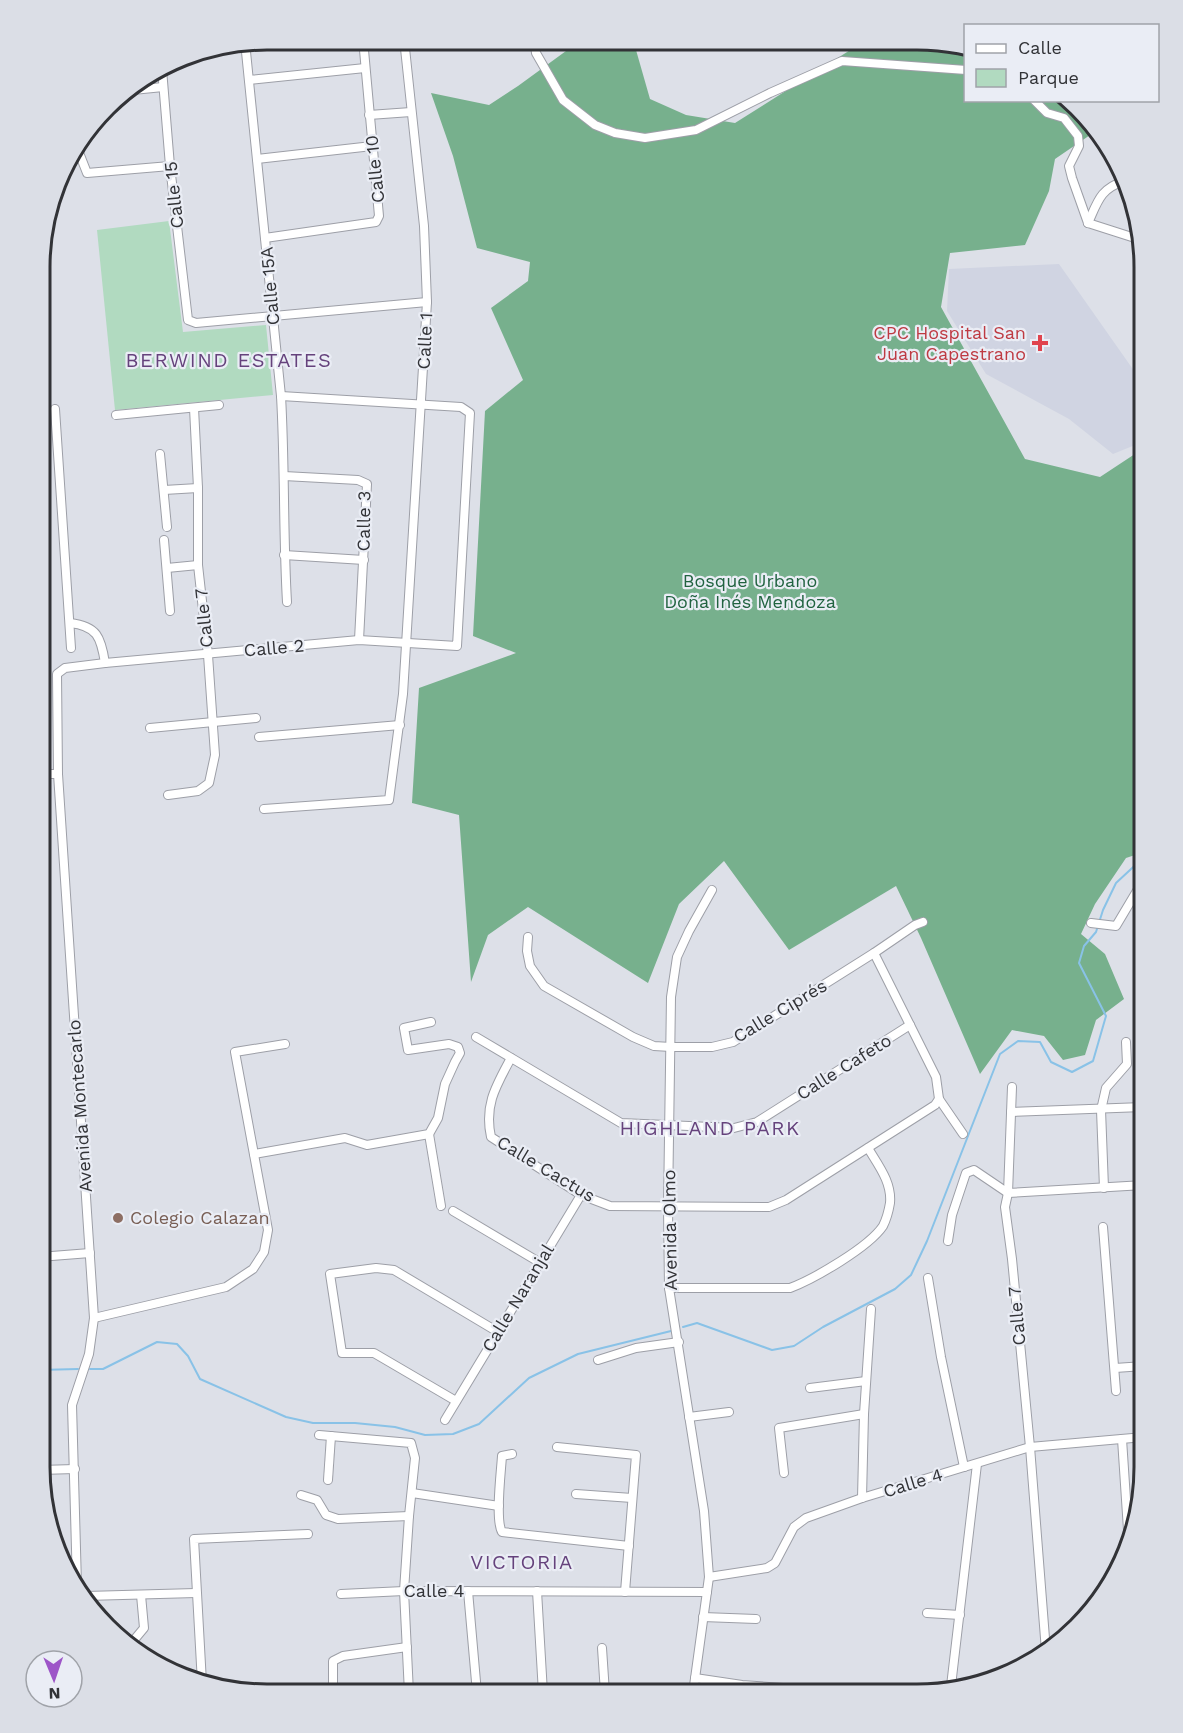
<svg xmlns="http://www.w3.org/2000/svg" width="1183" height="1733" viewBox="0 0 1183 1733" font-family="'Work Sans',sans-serif">
	<style>
		.built { fill: #d0d4e2 }
		.green { fill: #b1dac0 }
		.forest { fill: #77b08d }
		.lines { fill: none; stroke-linecap: round; stroke-linejoin: round }
		.stream { stroke: #89c2e7; stroke-width: 2 }
		.minor-casing { stroke: #9d9fa7; stroke-width: 10 }
		.minor { stroke: #fff; stroke-width: 8 }
		.health-dot { fill: #e0444e; stroke: #eaedf5; stroke-width: 2 }
		.education-dot { fill: #8d6e63; stroke: #eaedf5; stroke-width: 2 }
		.labels { text-anchor: middle; stroke-width: 4.5; stroke-linejoin: round; paint-order: stroke }
		.street-label { font-size: 18px; fill: #323337; stroke: #eaedf5 }
		.health-label { font-size: 18px; fill: #be3a42; stroke: #eaedf5; text-anchor: end }
		.park-label { font-size: 18px; fill: #216340; stroke: #eaedf5 }
		.education-label { font-size: 18px; fill: #785e54; stroke: #eaedf5; text-anchor: start }
		.neighbourhood-label { font-size: 20px; letter-spacing: 1.5px; fill: #65427c; stroke: #eaedf5 }
		.rim { fill: none; stroke: #323337; stroke-width: 3 }
	</style>
	<rect width="100%" height="100%" fill="#dde0e8"/>
	<path class="built" d="M1059 264 1144 385V438L1140 443 1113 454 1069 419 986 374 947 311 949 269Z"/>
	<path class="green" d="M169 221 183 332 266 325 273 395 115 410 97 230Z"/>
	<path class="forest" d="M844 41H947L965 46 966 100 1067 101 1093 133 1055 159 1049 191 1025 245 950 253 941 307 1025 459 1100 477 1144 448V852L1126 858 1095 904 1081 934 1105 954 1124 999 1096 1020 1085 1055 1063 1060 1044 1036 1012 1030 980 1074 921 938 896 886 789 950 724 861 679 904 648 983 528 907 488 935 471 982 459 815 412 803 419 688 516 653 473 636 485 411 523 380 491 308 528 281 530 262 477 248 453 156 431 93 489 105 518 86 566 51 636 50 650 99 686 115 735 123 855 47Z"/>
	<g class="lines">
		<g class="stream">
			<path d="M683 1327 697 1323 772 1350 794 1346 823 1327 895 1289 911 1275 927 1241 1000 1054 1018 1041 1040 1042 1051 1062 1072 1072 1093 1061 1106 1016 1079 963 1084 946 1096 932 1103 910 1116 883 1144 857"/>
			<path d="M90 1369H103L157 1342 177 1344 188 1356 200 1379 286 1417 313 1423H355L395 1427 425 1435 453 1434 479 1424 529 1378 578 1354 671 1331"/>
			<path d="M39 1370 78 1369"/>
		</g>
		<defs>
			<g id="minor">
				<path d="M534 40 536 53 563 100 595 125 615 133 645 138 696 130 770 93 842 61 966 70"/>
				<path d="M245 42 281 396C285 465 283 533 287 602"/>
				<path d="M162 69 170 166 188 320 196 323 427 302"/>
				<path d="M249 80 365 68"/>
				<path d="M123 91 163 87"/>
				<path d="M1034 100 1047 113 1064 118 1078 136 1079 146 1069 166 1072 178 1088 223"/>
				<path d="M369 115 411 112"/>
				<path d="M76 145 87 173 170 166"/>
				<path d="M257 159 372 146"/>
				<path d="M1088 223C1098 201 1100 189 1124 181"/>
				<path d="M1088 223 1138 239"/>
				<path d="M265 238 376 222 379 216 363 39"/>
				<path d="M55 409 71 648"/>
				<path d="M116 415 219 405"/>
				<path d="M160 454 167 527"/>
				<path d="M284 476 358 480 367 484 359 640"/>
				<path d="M164 490 198 488"/>
				<path d="M164 540 170 611"/>
				<path d="M284 555 364 560"/>
				<path d="M167 568 198 565"/>
				<path d="M70 623C97 626 101 637 105 663"/>
				<path d="M150 728 256 718"/>
				<path d="M259 737 400 725"/>
				<path d="M40 774H58"/>
				<path d="M168 795 198 791 209 783 215 755 208 655 198 565V488L194 408"/>
				<path d="M264 809 389 800 403 694 427 302 424 226 404 39"/>
				<path d="M1091 923 1116 926 1144 879"/>
				<path d="M528 937 527 951 530 966 544 986 633 1037 654 1046 671 1047H712L733 1042 874 953 915 925 923 922"/>
				<path d="M874 953 936 1077 939 1099 963 1134"/>
				<path d="M476 1037 621 1123 734 1128 757 1122 910 1025"/>
				<path d="M511 1058C496 1086 484 1105 491 1137L581 1195 610 1206 769 1207 786 1200 935 1105 939 1099"/>
				<path d="M1012 1087 1008 1193 1005 1207 1012 1259 1030 1447 1046 1651"/>
				<path d="M1011 1112 1143 1107"/>
				<path d="M429 1134 441 1206"/>
				<path d="M254 1154 345 1138 367 1145 429 1134 438 1118 445 1084 455 1062 460 1053 458 1047 449 1044 408 1050 404 1028 431 1022"/>
				<path d="M1104 1188 1101 1110 1106 1088 1127 1064 1126 1042"/>
				<path d="M453 1211 539 1262"/>
				<path d="M1103 1227 1116 1391"/>
				<path d="M948 1241 952 1215 966 1173 974 1170 1008 1193 1144 1185"/>
				<path d="M39 1257 90 1253"/>
				<path d="M928 1278 941 1357 964 1467"/>
				<path d="M669 1288H790C814 1279 869 1247 883 1226 886 1220 889 1209 890 1203 892 1182 878 1165 868 1148"/>
				<path d="M94 1318 226 1287 253 1269 264 1252 268 1230 235 1052 285 1044"/>
				<path d="M598 1360 636 1348 679 1342"/>
				<path d="M1115 1368 1144 1366"/>
				<path d="M810 1388 866 1381"/>
				<path d="M456 1401 374 1353H342L330 1274 376 1268 394 1270 498 1332"/>
				<path d="M689 1417 729 1412"/>
				<path d="M445 1420 581 1195"/>
				<path d="M319 1435 411 1443 415 1458 409 1516 404 1591 409 1693"/>
				<path d="M1122 1439 1129 1545"/>
				<path d="M557 1447 636 1455 625 1592"/>
				<path d="M512 1454 502 1456C501 1472 495 1520 502 1532L629 1546"/>
				<path d="M40 1470 75 1469"/>
				<path d="M784 1473 779 1428 864 1414"/>
				<path d="M328 1480 331 1436"/>
				<path d="M412 1493 499 1506"/>
				<path d="M576 1494 632 1498"/>
				<path d="M301 1495 317 1500 326 1515 338 1519 409 1516"/>
				<path d="M862 1498 864 1414 871 1309"/>
				<path d="M709 1577 767 1568 775 1563 794 1527 806 1518 862 1498 1030 1447 1144 1437"/>
				<path d="M77 1585 72 1405 89 1354 94 1318 58 774 57 674 65 668 105 663 359 640 457 646 470 413 461 407 281 396"/>
				<path d="M468 1591 477 1693"/>
				<path d="M537 1591 543 1693"/>
				<path d="M341 1594 404 1591 707 1592"/>
				<path d="M86 1596 196 1593"/>
				<path d="M927 1613 960 1615"/>
				<path d="M703 1617 756 1619"/>
				<path d="M602 1648 605 1693"/>
				<path d="M135 1651 134 1640 144 1628 141 1595"/>
				<path d="M695 1678 742 1685 825 1691"/>
				<path d="M202 1683 194 1539 308 1534"/>
				<path d="M951 1686 977 1464"/>
				<path d="M333 1692V1661L343 1656 407 1647"/>
				<path d="M693 1693 709 1577 704 1511 669 1288 668 1207 671 997 677 957 689 931 712 890"/>
			</g>
		</defs>
		<use href="#minor" class="minor-casing"/>
		<use href="#minor" class="minor"/>
	</g>
	<path class="health-dot" d="M1037 334h6v6h6v6h-6v6h-6v-6h-6v-6h6z"/>
	<circle class="education-dot" cx="118" cy="1218" r="6"/>
	<g class="labels">
		<g class="street-label">
			<text transform="translate(375 169) rotate(-96)" y="6">Calle 10</text>
			<text transform="translate(174 195) rotate(-96)" y="6">Calle 15</text>
			<text transform="translate(270 286) rotate(-95)" y="6">Calle 15A</text>
			<text transform="translate(425 341) rotate(-87)" y="6">Calle 1</text>
			<text transform="translate(364 521) rotate(-89)" y="6">Calle 3</text>
			<text transform="translate(204 618) rotate(-96)" y="6">Calle 7</text>
			<text transform="translate(274 648) rotate(-5)" y="6">Calle 2</text>
			<text transform="translate(780 1011) rotate(-31)" y="6">Calle Ciprés</text>
			<text transform="translate(844 1067) rotate(-32)" y="6">Calle Cafeto</text>
			<text transform="translate(80 1106) rotate(-94)" y="6">Avenida Montecarlo</text>
			<text transform="translate(546 1169) rotate(31)" y="6">Calle Cactus</text>
			<text transform="translate(670 1230) rotate(-91)" y="6">Avenida Olmo</text>
			<text transform="translate(518 1298) rotate(-59)" y="6">Calle Naranjal</text>
			<text transform="translate(1017 1316) rotate(-95)" y="6">Calle 7</text>
			<text transform="translate(913 1483) rotate(-17)" y="6">Calle 4</text>
			<text x="434" y="1597">Calle 4</text>
		</g>
		<g class="health-label">
			<text x="1026" y="339">CPC Hospital San<tspan x="1026" dy="21">Juan Capestrano</tspan></text>
		</g>
		<g class="park-label">
			<text x="750" y="587">Bosque Urbano<tspan x="750" dy="21">Doña Inés Mendoza</tspan></text>
		</g>
		<g class="education-label">
			<text x="130" y="1224">Colegio Calazan</text>
		</g>
		<g class="neighbourhood-label">
			<text x="229" y="367">BERWIND ESTATES</text>
			<text x="710" y="1135">HIGHLAND PARK</text>
			<text x="522" y="1569">VICTORIA</text>
		</g>
	</g>
	<path d="M0 0H1183V1733H0ZM267 50H917A217 217 0 0 1 1134 267V1467A217 217 0 0 1 917 1684H267A217 217 0 0 1 50 1467V267A217 217 0 0 1 267 50Z" fill="#dbdee6" fill-rule="evenodd"/>
	<path class="rim" d="M267 50H917A217 217 0 0 1 1134 267V1467A217 217 0 0 1 917 1684H267A217 217 0 0 1 50 1467V267A217 217 0 0 1 267 50Z"/>
	<rect x="964" y="24" width="195" height="78" fill="#eaedf5" stroke="#a0a3a9" stroke-width="1.5"/>
	<rect x="976" y="44" width="30" height="9" fill="#ffffff" stroke="#a0a3a9" stroke-width="1.5"/>
	<text x="1018" y="54" font-size="18" fill="#323337">Calle</text>
	<rect x="976" y="69" width="30" height="18" fill="#b1dac0" stroke="#a0a3a9" stroke-width="1.5"/>
	<text x="1018" y="84" font-size="18" fill="#323337">Parque</text>
	<g transform="translate(54 1679) rotate(178)"><circle r="28" fill="#eaedf5" stroke="#a0a3a9" stroke-width="1.5"/>
	<path d="M0-4.5L10 22L0 15L-10 22Z" fill="#9d55c8"/>
	<text y="-9" font-size="16" font-weight="bold" text-anchor="middle" fill="#323337">N</text>
	</g>
</svg>
